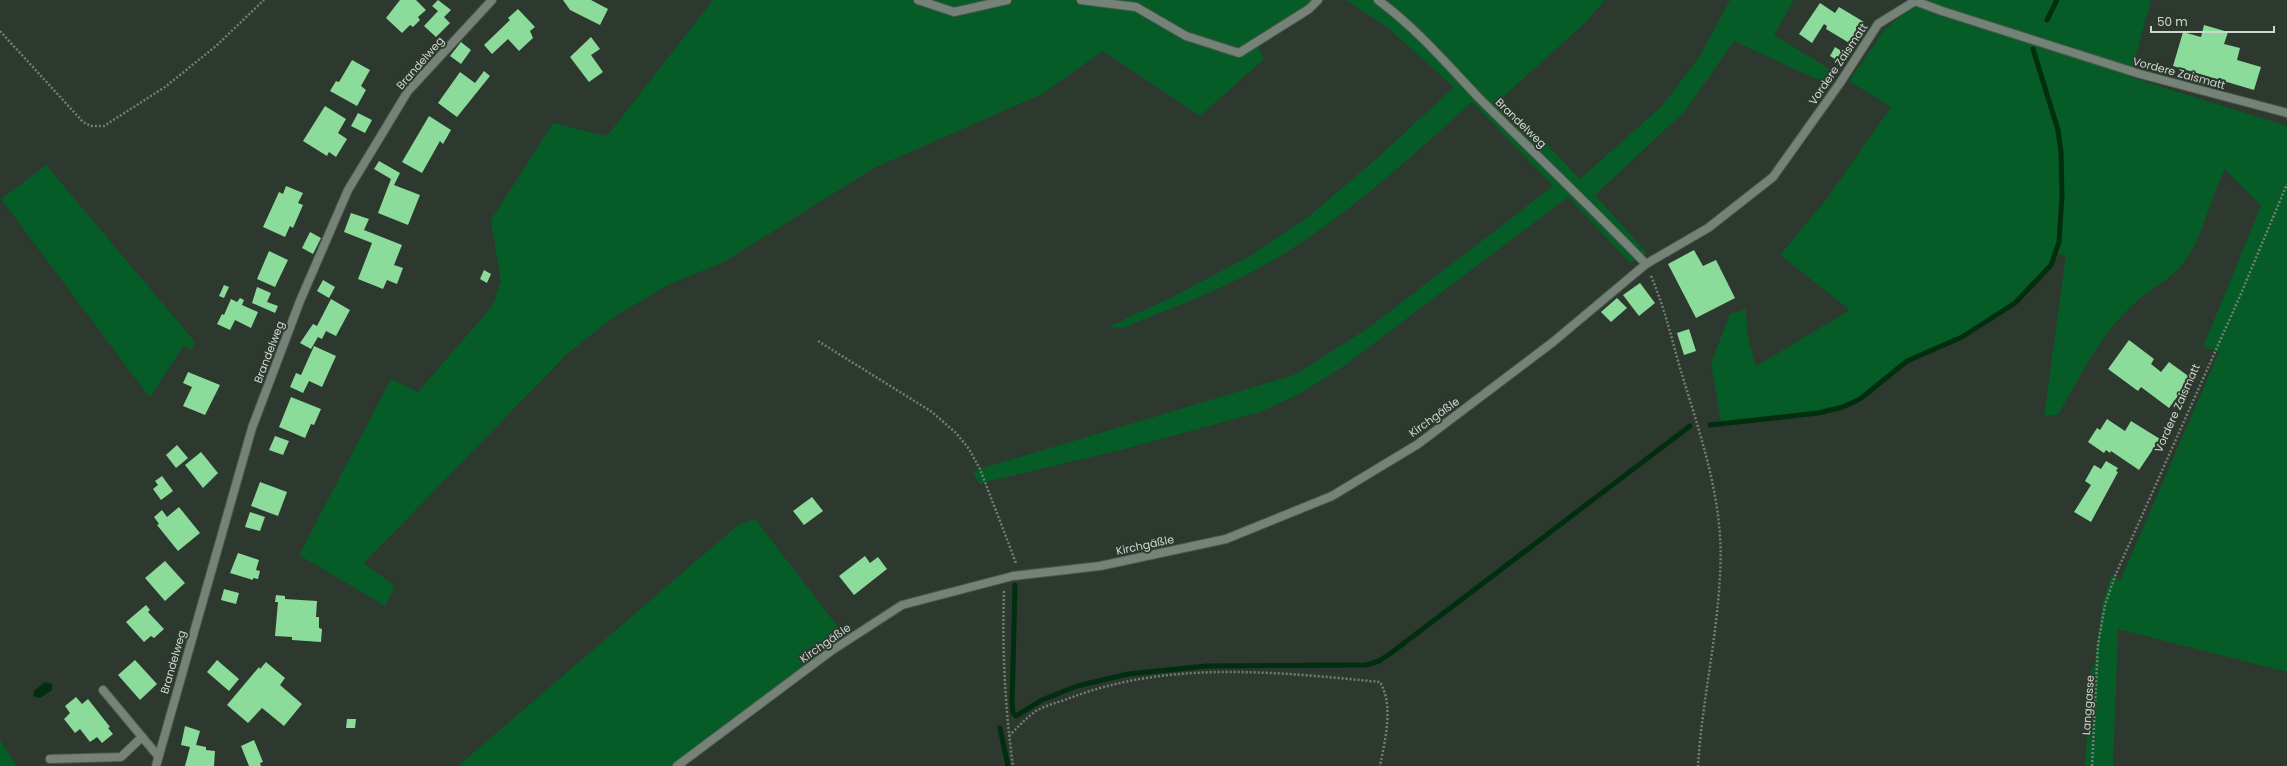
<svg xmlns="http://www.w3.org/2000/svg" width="2287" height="766" viewBox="0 0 2287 766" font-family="Poppins,sans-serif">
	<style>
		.green { fill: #065c26 }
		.water { fill: #012e0f }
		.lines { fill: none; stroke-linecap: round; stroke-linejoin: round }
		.stream { stroke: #012e0f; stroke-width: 5 }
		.building { fill: #8bdb9a }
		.minor-casing { stroke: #4d564e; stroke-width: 10 }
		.path { stroke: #747d75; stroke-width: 2.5; stroke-dasharray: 2 2; stroke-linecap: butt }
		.minor { stroke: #758277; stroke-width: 8 }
		.labels { text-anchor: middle; stroke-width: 4; stroke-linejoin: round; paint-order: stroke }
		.street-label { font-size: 11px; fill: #cfd6d0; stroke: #2d382e }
	</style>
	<rect width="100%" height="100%" fill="#2d382e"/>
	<g class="green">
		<path d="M713 0H1325L1258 46 1264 59 1200 116 1103 51 1042 94 874 168 724 262 668 285 614 317 568 353 364 563 395 586 385 606 299 555 391 379 418 392 493 305 501 281 491 220 553 123 607 136Z"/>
		<path d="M1346 0H1605L1586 22 1502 98 1580 179 1662 106 1700 56 1730 0H1794L1774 35 1836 73 1825 83 1734 41 1685 111 1595 195 1647 253 1630 263 1568 197 1344 366 1299 394 1260 412 1117 451 985 482 980 485 973 472 980 469 1294 375 1367 329 1553 186 1472 102C1400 167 1326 236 1238 279 1201 298 1161 312 1123 328L1108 327 1172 297 1250 256 1308 217 1375 160 1454 87 1387 27Z"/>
		<path d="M1919 0H2151L2130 77 2287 126V672L2118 629 2113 766H2085L2091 668 2094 667 2102 606 2111 575 2120 581 2219 352 2203 347 2261 206 2225 169C2208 201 2204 241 2179 268 2167 281 2151 289 2138 300 2102 331 2081 375 2058 415L2044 416 2066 255 2056 254C2038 296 1979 328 1939 347 1928 353 1916 355 1906 362 1885 377 1867 399 1842 407 1804 419 1760 419 1721 422L1711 363 1730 314 1746 309 1747 333 1756 366 1850 310 1780 255 1825 201 1891 107 1849 81 1884 30Z"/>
		<path d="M46 165 195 342 192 349 183 346 150 398 1 199Z"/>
		<path d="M755 519 848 640 681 766H458L738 525Z"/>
		<path d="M0 740 15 763 16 766H0Z"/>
	</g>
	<path class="water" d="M45 682 52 684V690L40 698 33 696 34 691Z"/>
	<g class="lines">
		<g class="stream">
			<path d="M2047 20 2057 0"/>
			<path d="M1710 425 1818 413 1843 407 1860 399 1907 361 1962 337 2015 303 2051 265 2059 242 2062 196 2061 152 2058 130 2033 49"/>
			<path d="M1015 585 1012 703 1013 713 1016 716 1042 700 1077 686 1128 674 1207 666 1366 665 1379 661 1391 653 1690 426"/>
			<path d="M1000 728 1008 766"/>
		</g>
	</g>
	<g class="building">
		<path d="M400 0H416L426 10 418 17 420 20 413 27 410 25 402 33 386 18Z"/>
		<path d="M438 0 451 10 444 17 450 23 436 37 424 26 438 11 432 6Z"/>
		<path d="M563 0H591L608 9 600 25 570 10Z"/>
		<path d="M1820 3 1835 13 1839 7 1864 22 1851 44 1826 29 1827 26 1824 24 1812 43 1799 34Z"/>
		<path d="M518 9 535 27 530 31 533 38 519 51 508 39 492 54 484 45 510 20 508 18Z"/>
		<path d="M2204 25 2228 32 2224 44 2240 48 2237 60 2261 67 2254 90 2173 66 2183 32 2201 37Z"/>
		<path d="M591 37 600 49 591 55 603 72 589 82 570 57Z"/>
		<path d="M461 42 471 50 461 64 450 56Z"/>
		<path d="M1835 47 1846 54 1840 62 1830 56Z"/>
		<path d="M352 60 370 70 361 86 366 90 357 106 330 91 336 81 339 82Z"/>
		<path d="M484 71 490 76 457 117 438 103 460 72 475 83Z"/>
		<path d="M325 106 346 119 338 133 347 139 336 157 329 152 327 156 303 141Z"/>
		<path d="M358 113 372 120 365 133 351 126Z"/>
		<path d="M429 116 451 130 443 144 440 141 422 173 402 162Z"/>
		<path d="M379 161 400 173 394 185 420 195 408 225 378 213 391 179 374 169Z"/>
		<path d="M286 186 303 193 298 203 303 205 293 228 290 226 285 237 263 227 279 192 283 194Z"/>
		<path d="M351 213 369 219 364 230 402 245 394 265 403 268 397 284 387 280 383 289 358 279 372 243 344 232Z"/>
		<path d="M310 232 321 238 313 254 302 248Z"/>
		<path d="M1694 250 1703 266 1716 260 1735 298 1696 318 1668 264Z"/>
		<path d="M269 251 288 260 275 287 257 279Z"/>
		<path d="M484 270 491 274 487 283 480 279Z"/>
		<path d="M323 280 335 287 329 298 317 291Z"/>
		<path d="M1640 283 1655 303 1639 316 1623 295Z"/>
		<path d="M224 285 229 287 224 298 219 296Z"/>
		<path d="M257 287 271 293 267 302 278 306 275 313 252 303Z"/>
		<path d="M240 298 244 300 242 305 258 312 251 328 235 320 230 330 217 324 222 314 224 315 231 299 237 302Z"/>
		<path d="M1617 298 1627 308 1611 322 1601 312Z"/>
		<path d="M331 299 350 310 336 336 326 331 322 339 318 337 311 349 300 343 313 324 317 326Z"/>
		<path d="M1689 329 1696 351 1684 355 1677 333Z"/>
		<path d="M2129 340 2154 359 2151 364 2161 372 2169 362 2191 378 2169 408 2141 387 2138 391 2108 369Z"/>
		<path d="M314 346 336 356 322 387 309 381 303 393 290 387 296 373 301 375Z"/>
		<path d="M188 372 220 385 205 415 183 406 192 387 183 383Z"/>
		<path d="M291 397 321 409 314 425 311 424 305 438 279 427Z"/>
		<path d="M2107 419 2125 431 2131 421 2160 439 2139 470 2111 451 2110 453 2106 450 2104 453 2088 442 2097 428 2100 430Z"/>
		<path d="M275 436 289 441 283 455 269 450Z"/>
		<path d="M177 445 188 458 176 468 166 455Z"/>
		<path d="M201 452 218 473 203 488 185 465Z"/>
		<path d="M2106 461 2118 468 2116 471 2118 472 2091 522 2074 512 2091 485 2085 481 2094 465 2101 469Z"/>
		<path d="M162 476 173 491 161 500 153 489 158 485 155 481Z"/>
		<path d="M260 482 287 492 278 516 251 506Z"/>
		<path d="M812 497 823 511 804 525 793 511Z"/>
		<path d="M179 507 200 533 178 551 157 525 159 524 154 517 162 510 167 517Z"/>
		<path d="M250 512 265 517 260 531 245 527Z"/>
		<path d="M238 553 259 560 256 570 260 571 258 579 253 578V580L230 573Z"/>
		<path d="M865 556 870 563 878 557 887 569 854 595 839 576Z"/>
		<path d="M165 561 185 583 165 601 145 578Z"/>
		<path d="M224 589 239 593 236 604 221 600Z"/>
		<path d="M276 595 285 596V599L317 601 316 617H319V628L322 629 321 642 292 640V637L275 636 278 602H275Z"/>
		<path d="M146 605 150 610 148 612 164 629 154 638 151 636 144 642 126 622Z"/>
		<path d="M135 660 157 684 140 700 118 675Z"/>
		<path d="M217 660 239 679 229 691 207 672Z"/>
		<path d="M266 662 285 678 280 685 302 704 284 726 262 708 248 723 227 705 259 667 260 669Z"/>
		<path d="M76 697 82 704 88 699 110 727 108 728 113 734 102 743 97 737 90 742 80 729 75 733 64 719 70 713 65 706Z"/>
		<path d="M347 719H356L355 728H346Z"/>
		<path d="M185 726 200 731 196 745 206 747V750L215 751 214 766H185L190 747 181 745Z"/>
		<path d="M254 740 263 762 260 763 261 766H249L241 746Z"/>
	</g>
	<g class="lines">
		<defs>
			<g id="minor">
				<path d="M918 0 954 12 1007 0"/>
				<path d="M1081 0 1136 7 1186 36 1239 53 1309 9 1318 0"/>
				<path d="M1378 0C1416 28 1446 63 1478 97 1534 153 1591 207 1646 264"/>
				<path d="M1915 1 1942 11 2140 74 2287 113"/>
				<path d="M103 690 158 756"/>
				<path d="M50 759 121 757 142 737"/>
				<path d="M156 766 252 428 300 301 348 190 408 91 492 0"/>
				<path d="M677 766 831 651 902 605 1013 576 1100 566 1226 539 1332 496 1418 444 1553 342 1646 264 1708 228 1773 177 1840 83 1878 24 1915 1"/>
			</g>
		</defs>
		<use href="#minor" class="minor-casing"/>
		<g class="path">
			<path d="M0 31 83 122 91 126H104L165 87 216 46 264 0"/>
			<path d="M1651 276C1664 306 1671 336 1680 368 1700 434 1725 503 1720 574 1717 639 1702 702 1698 766"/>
			<path d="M818 341 932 412 956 433 969 449 980 469 1016 563"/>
			<path d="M1004 591C1002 650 1005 708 1013 766"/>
			<path d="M1009 736C1018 727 1026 718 1036 711 1046 705 1060 702 1070 698 1169 660 1277 672 1380 682 1394 706 1385 740 1380 766"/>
			<path d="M2092 766 2098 644 2105 605 2115 576 2240 296 2287 184"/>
		</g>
		<use href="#minor" class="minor"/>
	</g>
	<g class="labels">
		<g class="street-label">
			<text transform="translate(420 63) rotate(-49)" y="4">Brandelweg</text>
			<text transform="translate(1838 64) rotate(-56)" y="4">Vordere Zaismatt</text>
			<text transform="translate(2179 73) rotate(15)" y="4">Vordere Zaismatt</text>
			<text transform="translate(1521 123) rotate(44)" y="4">Brandelweg</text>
			<text transform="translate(269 352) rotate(-69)" y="4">Brandelweg</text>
			<text transform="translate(2177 408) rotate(-66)" y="4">Vordere Zaismatt</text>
			<text transform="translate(1434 417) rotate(-36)" y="4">Kirchgäßle</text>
			<text transform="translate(1145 545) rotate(-12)" y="4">Kirchgäßle</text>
			<text transform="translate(825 643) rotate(-35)" y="4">Kirchgäßle</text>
			<text transform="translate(173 662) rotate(-74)" y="4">Brandelweg</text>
			<text transform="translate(2088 705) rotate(-86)" y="4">Langgasse</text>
		</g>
	</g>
	<path d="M2151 26v6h123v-6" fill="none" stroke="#cfd6d0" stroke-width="2"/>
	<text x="2157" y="26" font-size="12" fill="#cfd6d0" stroke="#2d382e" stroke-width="3" paint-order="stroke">50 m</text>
</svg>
